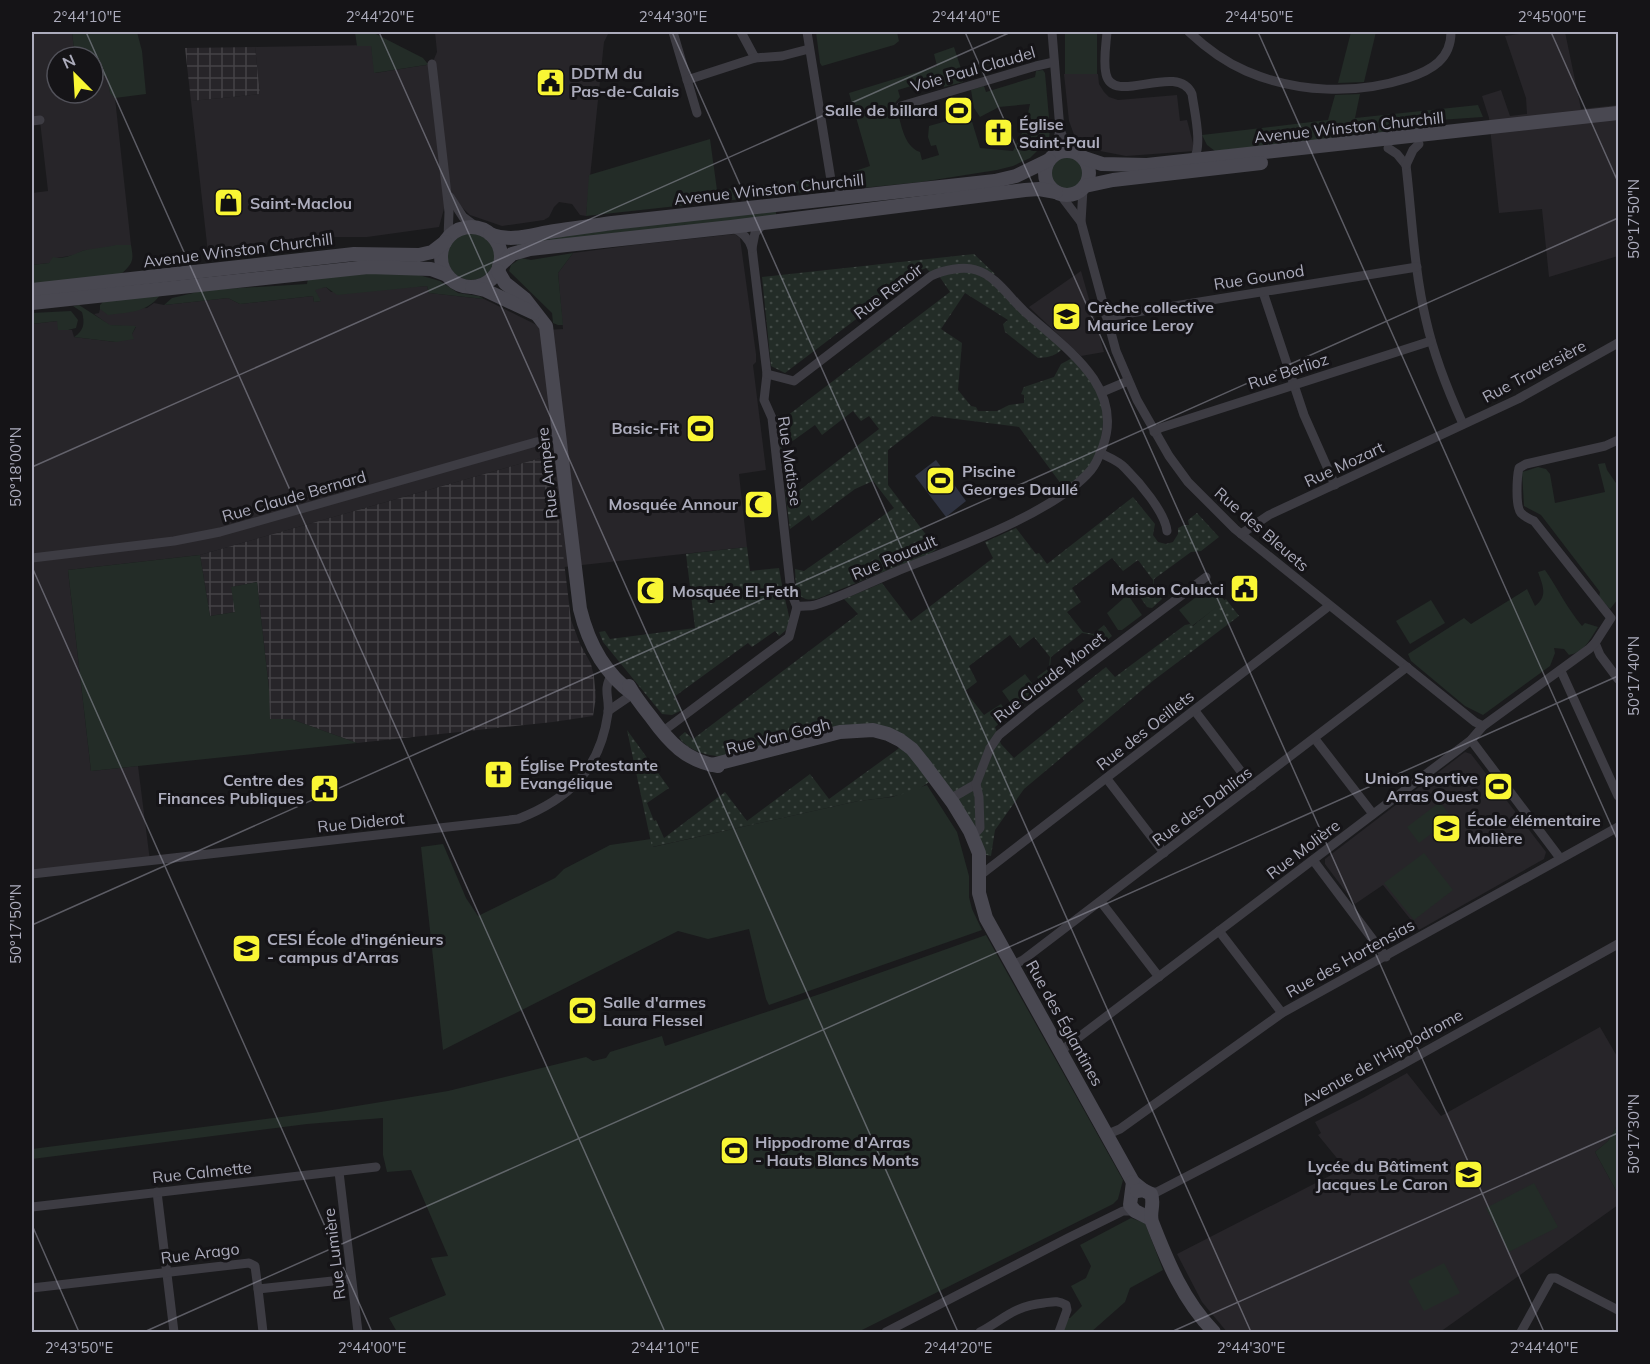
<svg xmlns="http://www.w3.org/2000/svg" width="1650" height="1364" viewBox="0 0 1650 1364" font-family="Mulish,sans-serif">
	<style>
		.built { fill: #272529 }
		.industrial { fill: url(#industrial-grid) }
		.green { fill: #232c27 }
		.garden { fill: url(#garden-dots) }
		.water { fill: #2f3341 }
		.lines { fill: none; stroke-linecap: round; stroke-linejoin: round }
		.street { stroke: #3d3c43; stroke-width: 9 }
		.secondary { stroke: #494851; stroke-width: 14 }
		.ticks { fill: none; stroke: #acacbc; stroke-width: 1.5; stroke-opacity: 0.45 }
		.labels { text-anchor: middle; stroke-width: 6; stroke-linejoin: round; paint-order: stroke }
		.street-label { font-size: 16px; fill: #acacbc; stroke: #151417 }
		.poi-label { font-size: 16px; font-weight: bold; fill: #acacbc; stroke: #151417; text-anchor: start }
		.neatline { fill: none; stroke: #acacbc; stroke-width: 2 }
		.ticks-label { font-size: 15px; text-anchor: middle; fill: #acacbc }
	</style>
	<defs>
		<pattern id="industrial-grid" width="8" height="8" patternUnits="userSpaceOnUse" patternTransform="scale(1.5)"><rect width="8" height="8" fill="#272529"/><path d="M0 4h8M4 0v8" fill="none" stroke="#444246"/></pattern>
		<pattern id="garden-dots" width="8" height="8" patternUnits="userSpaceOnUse" patternTransform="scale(1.5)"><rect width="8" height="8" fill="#232c27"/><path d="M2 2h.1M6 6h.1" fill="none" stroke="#404844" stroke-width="1.8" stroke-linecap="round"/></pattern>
	</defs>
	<rect width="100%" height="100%" fill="#1a1a1c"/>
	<g class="built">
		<path d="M32 32H72L75 57H57V93H93V77L107 76 110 92 115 98 131 245 82 251 75 255 57 258 49 263 32 265V193L48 191 40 121H32Z"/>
		<path d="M435 32H609L604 42 586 216 580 215 572 204 559 202 554 207 549 217 544 220 502 226 470 215 448 194 439 227 367 237H336L208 253 191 101 260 94 255 47 371 45 375 73 432 64 437 52Z"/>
		<path d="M1534 32H1565L1581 109 1618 105V256L1549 277 1542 209 1499 213 1489 118 1482 96 1501 90 1510 116 1527 114 1526 98 1505 36Z"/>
		<path d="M1064 74H1098L1099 84 1104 92 1109 97 1118 100 1177 95 1180 121 1187 120 1195 151 1126 156 1100 151 1082 145 1076 140 1069 121Z"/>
		<path d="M735 234 740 238 756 354V362L753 365 766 470 739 474 747 547 564 567 558 520 544 457 200 555 68 570 91 771 138 766 150 861 32 874V324L57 321 68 330H72L74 337 116 342 132 334 136 327 109 325 94 314 99 313 100 309 147 308 154 303 164 305 228 298 240 304 313 296 314 302 320 301 314 289 326 287 331 292 427 286 429 293 484 299 547 330 563 329 558 273 573 253 634 245Z"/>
		<path d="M1081 271 1104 352 1081 356 1029 307Z"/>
		<path d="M1465 752 1471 754 1546 852 1544 859 1419 930 1383 885 1355 904 1325 864V859Z"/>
		<path d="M1600 1027 1618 1058V1070L1617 1071 1618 1124 1608 1141 1595 1152 1618 1194V1205L1440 1332H1227L1202 1302 1177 1254 1345 1168 1318 1135 1321 1133 1315 1122 1363 1098 1407 1073 1441 1116Z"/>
	</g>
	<g class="industrial">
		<path d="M255 47 260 94 191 101 185 48Z"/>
		<path d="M544 457 552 461 571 620 580 644 591 664 594 677 596 697 593 716 553 722 357 743 291 719H269V689L257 582 232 587 235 612 210 616 200 555Z"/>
	</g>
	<g class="green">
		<path d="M72 32H137L142 51 146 94 115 98 110 93 107 76 93 77V57H75Z"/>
		<path d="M355 32H372L423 58 427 63 432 64 374 73 371 46H357Z"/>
		<path d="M816 32H897L899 41 894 45 822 66 820 63Z"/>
		<rect x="1065" y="32" width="32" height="42"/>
		<path d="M1351 32H1376L1364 82 1338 83Z"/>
		<path d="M954 47 964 78 963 82 944 87 941 77 898 90 900 97 895 103C901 119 902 146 920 152L922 160 939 155 936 145 931 146 928 137 929 126 968 115H970L980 148 1013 151 1025 127 1030 104 999 107 980 117 974 108 971 90 984 86 986 92 1035 77 1036 71 1043 70 1045 73 1050 129 1049 139 1030 158 1013 166 997 170 921 182 852 189 841 180 852 177V172L870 166 849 93 937 66 934 54Z"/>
		<path d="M1360 94 1355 118 1478 105 1483 117 1424 121 1425 131 1215 151 1207 145 1202 135 1328 120 1335 95Z"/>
		<path d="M710 139 717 190 821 179 823 190 586 216 589 175Z"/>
		<circle cx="1067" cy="173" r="17"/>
		<path d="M776 209V216L517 247V243L540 239Z"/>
		<circle cx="471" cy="256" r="24"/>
		<path d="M116 245H131C134 261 133 263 121 274L32 285V265L49 263 53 257C63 260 72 255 82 251 88 249 109 247 116 245Z"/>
		<path d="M573 253 558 273 563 325H558L553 323 552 313 509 271 511 265 521 258 531 260Z"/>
		<path d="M353 273H412L440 281 458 293 479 296 484 299 429 293 427 286 337 295 326 287 315 290 321 301 314 302 313 296 240 304 228 298 164 305 172 298 206 290 307 284 308 278Z"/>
		<path d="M160 295C147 313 129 312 108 315L100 309V305L103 302Z"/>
		<path d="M79 305 110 325 136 326 132 334 134 339 116 342 74 337C84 331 85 323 82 312L73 306Z"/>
		<path d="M71 311 78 320 76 328 68 330H58L57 321 32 324V313Z"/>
		<path d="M1605 463 1607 470 1618 486V599L1610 609 1599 597 1600 592 1541 515 1524 506 1522 472 1538 467 1546 469 1550 474 1555 503 1605 492 1598 464Z"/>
		<path d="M200 555 210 616 235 612 231 587 257 582 269 689 270 719H291L357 743 91 771 68 570Z"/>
		<path d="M1545 570C1558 589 1567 608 1582 626L1585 623 1598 627C1590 639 1585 652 1569 655L1564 649 1554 648 1555 653 1550 666 1483 715 1465 706 1411 661 1408 654 1464 618 1471 624 1527 589 1535 606C1548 596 1543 586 1538 572Z"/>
		<path d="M1212 585 1225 601 1192 626 1179 610Z"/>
		<path d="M1125 597 1130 598 1142 615 1122 630H1118L1107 613Z"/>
		<path d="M1431 600 1445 623 1410 644 1396 621Z"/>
		<path d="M1025 674 1038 691V693L1015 709 1002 691Z"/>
		<path d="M927 785 957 832 969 876V897L972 909 982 930 769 1005 766 999 749 929 708 939 678 931 443 1050 421 847 443 844 466 898 478 916 555 878 564 869 610 845 651 839 653 847 858 801 892 797Z"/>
		<path d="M1440 802 1452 818 1419 843 1407 827Z"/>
		<path d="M1424 853 1453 890 1414 920 1384 883Z"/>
		<path d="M986 935 1123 1180 1118 1199 1113 1204 858 1332H397L389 1318 446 1295 431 1258 448 1256 411 1170 387 1172 383 1155V1118L307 1124 32 1159V1149L320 1112 448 1091 586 1057 593 1061 606 1058 610 1052 662 1036 665 1046 826 992Z"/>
		<path d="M1618 1070V1194L1595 1152 1608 1141 1618 1124 1617 1071Z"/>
		<path d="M1534 1183 1558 1227 1509 1252 1486 1208Z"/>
		<path d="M1131 1218 1145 1223 1163 1270 1130 1288 1125 1302 1091 1332H1059L1065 1317 1070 1318 1082 1306 1071 1286 1086 1278 1091 1266 1080 1245Z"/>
		<path d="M1444 1263 1460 1293 1424 1311 1408 1281Z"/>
	</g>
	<g class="garden">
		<path d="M974 254 995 274 991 278 1064 347C1056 356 1050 357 1038 358L1005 332 1003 324 1008 320 965 293 941 329 962 343 958 390 971 406 976 407 978 411H997L1009 405 1024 403V395L1021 394 1024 387 1054 377 1061 364 1076 356 1105 402 1100 453 1067 492 1019 427 932 416 888 450V485L937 549 928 555 895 567 817 599C795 603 796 586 795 569L804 571 894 508 873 481 855 489 812 521 809 515 790 529 785 490 789 489 796 493 879 429 869 416 861 421 853 411 822 435 815 425 780 450 777 415 787 416 950 292 937 273 930 272 926 268 921 270 785 373 771 366 762 277Z"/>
		<path d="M1133 497 1155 524 1153 535 1158 542 1166 544 1173 542 1178 534V528L1184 525H1189L1188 520 1197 513 1219 537 1201 551 1191 552 1154 579 1153 588 1162 599 1152 608 1147 607 1140 597 1153 588V580L1138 560 1123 571 1112 558 1072 588 1081 602 1067 612 1083 632 1093 634 1104 625 1112 636 1101 645 1093 635 1082 633 1051 657 1050 668 1058 679 1048 686 1043 685 1037 677 1049 668 1050 657 1034 637 1020 648 1010 635 969 666 977 682 965 691 984 715 1001 704 1007 713 1006 718 995 727 1001 744 1014 758 1084 701 1077 690 1106 667 1115 677 1185 625 1190 624 1193 626 1226 599 1239 616 1154 680 1024 789 995 830 991 856 979 853 933 778C918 796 881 798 858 801L652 847 627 730 669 788 647 803 654 821 656 820 664 838 725 792 747 821 810 774 829 799 898 749 903 743 873 730 726 757C710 756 688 752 679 737L685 732 693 739 858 614 844 599 882 583 911 621 993 558 985 542 1016 528 1036 554 1039 553 1047 564Z"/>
		<path d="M747 547 750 571 779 568C782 588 787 606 791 626L779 636 775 631 752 647 748 643 674 697 682 710 672 715 662 714 603 642 599 632 605 631 610 639 695 628 686 554Z"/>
	</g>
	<path class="water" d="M936 460 966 501 946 517 915 476Z"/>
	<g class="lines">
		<g class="street">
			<path d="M673 32 697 113"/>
			<path d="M741 32 755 58 782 56 809 49"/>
			<path d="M807 32 831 180 840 190 850 196"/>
			<path d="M1107 32C1106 45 1103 61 1106 74 1113 107 1177 61 1192 94 1194 110 1204 150 1192 161"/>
			<path d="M1189 32C1205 47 1225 62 1246 71 1297 93 1356 95 1408 78 1432 70 1451 59 1451 32"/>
			<path d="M432 64 449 212 448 238"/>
			<path d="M687 80 755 58"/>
			<path d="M901 106 1036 66 1054 62"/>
			<path d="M32 121 40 120"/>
			<path d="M1060 130 1064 140 1078 153"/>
			<path d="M1388 148 1397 154 1406 165"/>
			<path d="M1051 158 1057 143 1060 130 1052 32"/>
			<path d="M1406 165C1412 217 1414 270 1426 320 1434 356 1448 391 1463 424"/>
			<path d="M1406 165 1413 150 1419 144"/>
			<path d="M1083 189 1081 222 1116 351 1137 400 1169 456 1188 482 1235 529 1475 722 1483 726"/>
			<path d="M1059 193 1081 222"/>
			<path d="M450 197 463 217 478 228"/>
			<path d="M733 228C742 232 749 239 752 248L767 374 764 400 772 418 791 592 797 607"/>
			<path d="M752 248 755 233 764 223"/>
			<path d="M1263 292 1304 415 1335 485"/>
			<path d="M1106 317 1417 267"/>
			<path d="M1102 392 1128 381"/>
			<path d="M1154 432 1160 428 1431 341"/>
			<path d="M1100 453C1108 457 1119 461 1125 468 1139 482 1165 512 1167 531"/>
			<path d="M1241 534 1269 515 1518 399 1618 343"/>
			<path d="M32 558 174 541 220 532 536 442 559 439"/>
			<path d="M1595 643 1600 655 1618 679"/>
			<path d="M1561 671 1618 796"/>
			<path d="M608 711 633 694"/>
			<path d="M1195 711 1252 786"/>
			<path d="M662 732 789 637 797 607C803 605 809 607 815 605 842 597 868 583 895 572 949 550 1054 514 1091 470 1097 463 1100 454 1103 446 1125 385 1062 346 1024 311 1010 298 995 275 976 270 963 266 943 270 931 276L794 381 767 374"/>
			<path d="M1315 739 1373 814"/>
			<path d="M1471 740 1560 858"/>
			<path d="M1107 779 1164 853"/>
			<path d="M950 799 976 784"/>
			<path d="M972 837 980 828 979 797 976 784 990 748 999 735 1032 708 1206 577"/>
			<path d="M1313 860 1386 957"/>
			<path d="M32 874 518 819C569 799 600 770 608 713 610 696 602 691 612 674H614"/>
			<path d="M978 877 1329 606"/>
			<path d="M1101 902 1159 977"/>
			<path d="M1219 931 1282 1013"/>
			<path d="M1013 965 1023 960 1407 667"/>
			<path d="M1062 1050 1471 740 1483 726 1589 649 1595 643 1611 618 1534 521C1529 519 1524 516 1521 513 1515 506 1517 476 1519 468L1526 464 1605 446 1618 440"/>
			<path d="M1108 1134 1120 1129 1282 1013 1618 827"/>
			<path d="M339 1172 358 1332"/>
			<path d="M157 1192 174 1332"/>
			<path d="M1148 1192H1157L1394 1069 1618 944"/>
			<path d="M32 1207 376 1167"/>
			<path d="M32 1288 249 1263 255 1266 258 1289 351 1279"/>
			<path d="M258 1289 263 1332"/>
			<path d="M886 1332 1068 1238 1123 1211H1135"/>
			<path d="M980 1332C1004 1319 1014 1306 1044 1303 1053 1302 1057 1300 1066 1305L1067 1310 1059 1332"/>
			<path d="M1521 1332 1551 1278H1556L1618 1310"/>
		</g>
		<g class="secondary">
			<circle cx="1067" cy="173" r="22"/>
			<path d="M1084 158 1102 164 1147 165 1618 113"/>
			<path d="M1085 186 1113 180 1261 163"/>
			<circle cx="471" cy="257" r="30"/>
			<path d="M490 234C512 243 533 234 555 231 574 228 593 226 612 223L995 181 1016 176 1049 160"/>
			<path d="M499 266 512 254 530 249 731 227 1025 190 1039 189 1056 192"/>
			<path d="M498 271 505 283 525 299 546 326 580 609C588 642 604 673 633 694"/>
			<path d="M472 287 485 290 534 313"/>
			<path d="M32 290 354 254 419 255 432 252 445 242"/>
			<path d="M32 303 368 267 431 269 447 275"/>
			<path d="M629 686C635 697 643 707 651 717 669 742 686 761 718 766"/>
			<path d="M712 765 840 732 873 730 888 734 900 740 912 749 924 764 953 803 970 831 979 853V893L986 918 1133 1182 1143 1190"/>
			<path d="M1133 1182 1130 1205 1135 1211 1151 1219"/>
			<path d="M1137 1191 1143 1190 1151 1194C1155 1204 1149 1212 1152 1222 1168 1263 1183 1300 1214 1332"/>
		</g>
	</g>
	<path class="ticks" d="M86 32 665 1332M379 32 958 1332M672 32 1251 1332M965 32 1544 1332M1258 32 1618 841M1551 32 1618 182M32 467 1011 32M32 567 372 1332M32 925 1618 218M32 1225 79 1332M144 1332 1618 676M1171 1332 1618 1133"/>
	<defs>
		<symbol id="civic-square" viewBox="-11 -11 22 22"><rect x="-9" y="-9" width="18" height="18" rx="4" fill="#f9f634" stroke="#151417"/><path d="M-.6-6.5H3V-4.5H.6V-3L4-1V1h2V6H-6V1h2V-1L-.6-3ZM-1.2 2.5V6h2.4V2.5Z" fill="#111"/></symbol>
		<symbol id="stadium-square" viewBox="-11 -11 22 22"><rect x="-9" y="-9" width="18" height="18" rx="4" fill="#f9f634" stroke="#151417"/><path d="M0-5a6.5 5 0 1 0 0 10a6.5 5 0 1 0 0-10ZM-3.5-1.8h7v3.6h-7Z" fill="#111"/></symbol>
		<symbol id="church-square" viewBox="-11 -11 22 22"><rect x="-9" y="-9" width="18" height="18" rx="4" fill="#f9f634" stroke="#151417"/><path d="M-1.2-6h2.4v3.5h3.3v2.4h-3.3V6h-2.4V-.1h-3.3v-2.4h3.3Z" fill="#111"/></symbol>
		<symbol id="shop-square" viewBox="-11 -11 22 22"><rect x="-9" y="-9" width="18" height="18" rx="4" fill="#f9f634" stroke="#151417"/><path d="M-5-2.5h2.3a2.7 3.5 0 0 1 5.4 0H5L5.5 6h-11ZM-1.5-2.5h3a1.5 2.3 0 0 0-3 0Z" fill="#111"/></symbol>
		<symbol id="school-square" viewBox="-11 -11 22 22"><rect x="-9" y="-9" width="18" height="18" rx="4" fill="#f9f634" stroke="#151417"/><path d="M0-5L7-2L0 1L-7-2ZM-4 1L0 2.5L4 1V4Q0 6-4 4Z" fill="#111"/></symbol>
		<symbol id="mosque-square" viewBox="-11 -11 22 22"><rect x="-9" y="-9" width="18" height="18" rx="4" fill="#f9f634" stroke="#151417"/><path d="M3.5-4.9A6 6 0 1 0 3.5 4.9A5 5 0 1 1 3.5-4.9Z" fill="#111"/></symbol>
		<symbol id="university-square" viewBox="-11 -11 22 22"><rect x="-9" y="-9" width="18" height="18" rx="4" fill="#f9f634" stroke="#151417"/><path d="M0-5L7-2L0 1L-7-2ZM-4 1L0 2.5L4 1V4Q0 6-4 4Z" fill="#111"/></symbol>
	</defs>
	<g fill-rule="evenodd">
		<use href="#civic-square" x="534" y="66" width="33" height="33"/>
		<use href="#stadium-square" x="942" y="94" width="33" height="33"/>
		<use href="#church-square" x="982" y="116" width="33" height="33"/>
		<use href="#shop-square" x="212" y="186" width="33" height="33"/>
		<use href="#school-square" x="1050" y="300" width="33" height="33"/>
		<use href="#stadium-square" x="684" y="412" width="33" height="33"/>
		<use href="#stadium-square" x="924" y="464" width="33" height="33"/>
		<use href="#mosque-square" x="742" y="488" width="33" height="33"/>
		<use href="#civic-square" x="1228" y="572" width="33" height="33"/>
		<use href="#mosque-square" x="634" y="574" width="33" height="33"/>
		<use href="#church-square" x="482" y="758" width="33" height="33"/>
		<use href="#stadium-square" x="1482" y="770" width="33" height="33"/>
		<use href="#civic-square" x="308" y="772" width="33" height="33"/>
		<use href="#school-square" x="1430" y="812" width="33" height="33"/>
		<use href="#university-square" x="230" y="932" width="33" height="33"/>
		<use href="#stadium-square" x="566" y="994" width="33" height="33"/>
		<use href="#stadium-square" x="718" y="1134" width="33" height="33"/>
		<use href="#school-square" x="1452" y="1158" width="33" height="33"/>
	</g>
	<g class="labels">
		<g class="street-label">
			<text transform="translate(973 69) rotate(-16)" y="6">Voie Paul Claudel</text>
			<text transform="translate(1349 127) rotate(-6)" y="6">Avenue Winston Churchill</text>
			<text transform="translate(769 189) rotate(-6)" y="6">Avenue Winston Churchill</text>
			<text transform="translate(238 250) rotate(-7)" y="6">Avenue Winston Churchill</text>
			<text transform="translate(1259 277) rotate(-9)" y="6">Rue Gounod</text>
			<text transform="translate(888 291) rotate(-37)" y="6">Rue Renoir</text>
			<text transform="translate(1288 371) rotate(-18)" y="6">Rue Berlioz</text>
			<text transform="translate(1534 371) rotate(-28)" y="6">Rue Traversière</text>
			<text transform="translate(790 461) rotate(82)" y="6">Rue Matisse</text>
			<text transform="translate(1344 464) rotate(-25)" y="6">Rue Mozart</text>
			<text transform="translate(547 473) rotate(-96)" y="6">Rue Ampère</text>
			<text transform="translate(294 496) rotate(-16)" y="6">Rue Claude Bernard</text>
			<text transform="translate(1262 529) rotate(41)" y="6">Rue des Bleuets</text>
			<text transform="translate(894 557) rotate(-23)" y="6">Rue Rouault</text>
			<text transform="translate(1049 677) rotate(-38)" y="6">Rue Claude Monet</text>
			<text transform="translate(1145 730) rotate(-38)" y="6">Rue des Oeillets</text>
			<text transform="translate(778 736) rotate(-14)" y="6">Rue Van Gogh</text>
			<text transform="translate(1202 806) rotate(-37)" y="6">Rue des Dahlias</text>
			<text transform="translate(361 822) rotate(-6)" y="6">Rue Diderot</text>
			<text transform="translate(1303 849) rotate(-37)" y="6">Rue Molière</text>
			<text transform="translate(1350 958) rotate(-29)" y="6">Rue des Hortensias</text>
			<text transform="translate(1065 1023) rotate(61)" y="6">Rue des Églantines</text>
			<text transform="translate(1382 1057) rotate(-29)" y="6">Avenue de l'Hippodrome</text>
			<text transform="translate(202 1172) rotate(-6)" y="6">Rue Calmette</text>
			<text transform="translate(200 1253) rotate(-7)" y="6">Rue Arago</text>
			<text transform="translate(334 1254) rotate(-97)" y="6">Rue Lumière</text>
		</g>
		<g class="poi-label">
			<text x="571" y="79">DDTM du<tspan x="571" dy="18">Pas-de-Calais</tspan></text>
			<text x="938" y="116" text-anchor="end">Salle de billard</text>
			<text x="1019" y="130">Église<tspan x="1019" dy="18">Saint-Paul</tspan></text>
			<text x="250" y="209">Saint-Maclou</text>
			<text x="1087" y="313">Crèche collective<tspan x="1087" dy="18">Maurice Leroy</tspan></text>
			<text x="679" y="434" text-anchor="end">Basic-Fit</text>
			<text x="962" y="477">Piscine<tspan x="962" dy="18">Georges Daullé</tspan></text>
			<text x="738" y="510" text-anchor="end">Mosquée Annour</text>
			<text x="1224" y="595" text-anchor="end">Maison Colucci</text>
			<text x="672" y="597">Mosquée El-Feth</text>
			<text x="520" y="771">Église Protestante<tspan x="520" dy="18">Evangélique</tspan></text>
			<text x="1478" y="784" text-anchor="end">Union Sportive<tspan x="1478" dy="18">Arras Ouest</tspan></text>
			<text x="304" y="786" text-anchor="end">Centre des<tspan x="304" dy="18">Finances Publiques</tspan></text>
			<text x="1467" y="826">École élémentaire<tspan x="1467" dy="18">Molière</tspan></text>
			<text x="267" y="945">CESI École d'ingénieurs<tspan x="267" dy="18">- campus d'Arras</tspan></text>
			<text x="603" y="1008">Salle d'armes<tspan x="603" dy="18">Laura Flessel</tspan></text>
			<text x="755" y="1148">Hippodrome d'Arras<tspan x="755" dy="18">- Hauts Blancs Monts</tspan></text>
			<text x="1448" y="1172" text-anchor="end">Lycée du Bâtiment<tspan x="1448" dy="18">Jacques Le Caron</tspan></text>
		</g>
	</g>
	<rect width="1650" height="1364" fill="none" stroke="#151417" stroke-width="66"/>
	<g transform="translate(75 75) rotate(336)"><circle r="28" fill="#151417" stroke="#515159" stroke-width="1.5"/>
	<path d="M0-4.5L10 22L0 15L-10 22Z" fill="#f9f634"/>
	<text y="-9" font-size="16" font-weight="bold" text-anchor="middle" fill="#acacbc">N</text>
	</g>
	<rect x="33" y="33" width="1584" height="1298" class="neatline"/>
	<g class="ticks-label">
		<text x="87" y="22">2°44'10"E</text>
		<text x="380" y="22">2°44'20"E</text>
		<text x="673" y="22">2°44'30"E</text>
		<text x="966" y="22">2°44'40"E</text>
		<text x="1259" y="22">2°44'50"E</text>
		<text x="1552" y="22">2°45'00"E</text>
		<text transform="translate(1634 219) rotate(-90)" y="5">50°17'50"N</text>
		<text transform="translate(16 467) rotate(-90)" y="5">50°18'00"N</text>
		<text transform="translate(1634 676) rotate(-90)" y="5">50°17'40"N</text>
		<text transform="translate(16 924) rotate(-90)" y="5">50°17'50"N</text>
		<text transform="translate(1634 1134) rotate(-90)" y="5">50°17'30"N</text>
		<text x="79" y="1353">2°43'50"E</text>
		<text x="372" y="1353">2°44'00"E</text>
		<text x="665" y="1353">2°44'10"E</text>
		<text x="958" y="1353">2°44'20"E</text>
		<text x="1251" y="1353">2°44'30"E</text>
		<text x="1544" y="1353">2°44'40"E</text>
	</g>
</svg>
